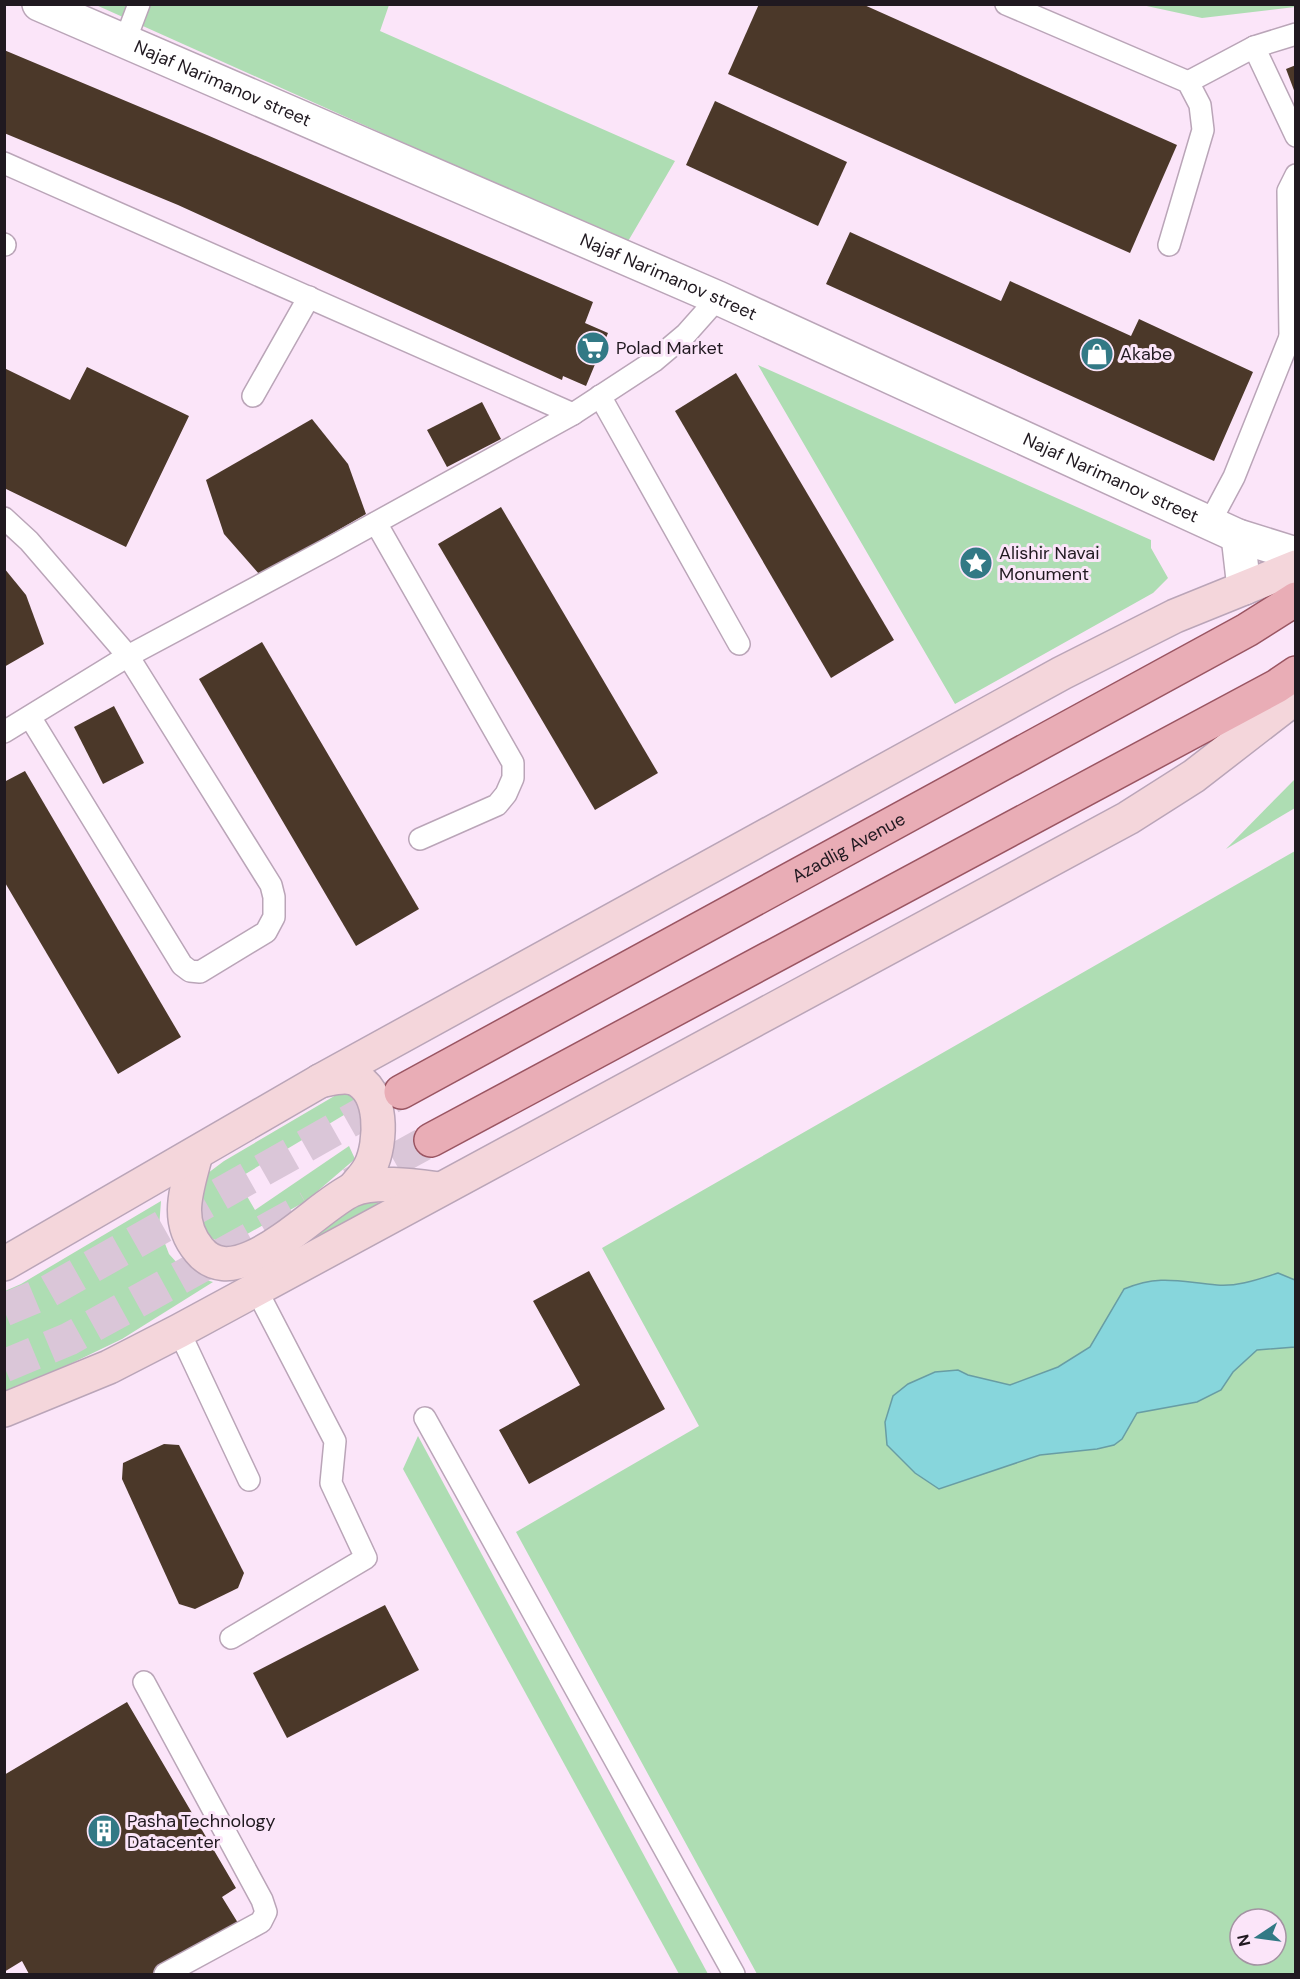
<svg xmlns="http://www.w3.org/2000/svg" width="1300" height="1979" viewBox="0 0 1300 1979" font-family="'DM Sans',sans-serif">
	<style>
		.green { fill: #aeddb3; fill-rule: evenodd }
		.water { fill: #87d6dc; stroke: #689da4; stroke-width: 1.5 }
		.building { fill: #4b3829 }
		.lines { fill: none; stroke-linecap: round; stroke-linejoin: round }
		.primary-tunnel { stroke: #dac6d8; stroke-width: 33; stroke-dasharray: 33 16; stroke-linecap: butt }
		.lane-casing { stroke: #baa5b8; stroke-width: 24 }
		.street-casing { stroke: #baa5b8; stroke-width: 36 }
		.secondary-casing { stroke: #baa5b8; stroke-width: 36 }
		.primary-casing { stroke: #9a5562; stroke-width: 36 }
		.lane { stroke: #fff; stroke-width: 21 }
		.street { stroke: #fff; stroke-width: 33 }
		.secondary { stroke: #f4d6db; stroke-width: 33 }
		.primary { stroke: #e9adb6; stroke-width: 33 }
		.labels { text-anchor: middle; stroke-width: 6; stroke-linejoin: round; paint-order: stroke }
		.street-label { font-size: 18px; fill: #201920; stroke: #fbe5f9 }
		.poi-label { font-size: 18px; fill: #201920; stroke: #fbe5f9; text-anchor: start }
	</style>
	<rect width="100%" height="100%" fill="#fbe5f9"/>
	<g class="green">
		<path d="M1295 4V7L1202 18 1142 5Z"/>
		<path d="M96 5H389L380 31 675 161 627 243Z"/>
		<path d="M758 365 1151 540V548L1168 578 1153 593 955 704Z"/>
		<path d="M1295 779V808L1226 849Z"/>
		<path d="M1295 851V1974H757L516 1532 699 1426 602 1248ZM1240 1919H1276V1955H1240Z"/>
		<path d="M348 1088 359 1106 237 1179 255 1210 349 1146 355 1159 306 1201 233 1242C210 1244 207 1234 196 1216L204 1176 224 1161Z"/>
		<path d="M362 1199 383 1204 286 1255Z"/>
		<path d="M161 1201 159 1228 169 1254 187 1274 213 1282 122 1339 45 1376 5 1392V1291L21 1284Z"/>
		<path d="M418 1436 708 1974H679L403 1469Z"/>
	</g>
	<path class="water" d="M1278 1273 1295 1280V1347L1257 1350 1233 1372 1221 1390 1197 1402 1137 1413 1122 1439 1114 1445 1097 1449 1040 1455 939 1489 915 1473 887 1445 885 1422 893 1396 908 1384 935 1372 958 1370 968 1375 1010 1385 1058 1367 1090 1347 1124 1289C1161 1274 1180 1282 1217 1285 1237 1287 1259 1279 1278 1273Z"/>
	<g class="building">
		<path d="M759 4H862L1177 145 1130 253 728 74Z"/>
		<path d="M4 50 207 135 593 302 585 323 608 333 586 386 563 376 562 380 178 205 4 133Z"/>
		<path d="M1296 65V93H1295L1286 69Z"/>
		<path d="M715 101 847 162 818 226 686 165Z"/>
		<path d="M850 232 1001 301 1010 281 1131 336 1139 319 1253 372 1214 461 826 284Z"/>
		<path d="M87 367 189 416 126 547 4 488V368L70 400Z"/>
		<path d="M736 373 894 640 831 678 675 411Z"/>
		<path d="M482 402 501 439 447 467 427 430Z"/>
		<path d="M312 419 348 464 366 514 260 575 224 534 206 480Z"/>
		<path d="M501 507 658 773 595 810 438 544Z"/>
		<path d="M4 568 26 595 44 644 4 667Z"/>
		<path d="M262 642 419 909 356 946 199 679Z"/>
		<path d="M114 706 144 763 103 784 74 727Z"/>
		<path d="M25 771 181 1037 118 1074 4 881V782Z"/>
		<path d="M589 1271 665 1409 529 1484 499 1430 580 1385 533 1301Z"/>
		<path d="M164 1444 179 1445 244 1573 238 1588 195 1609 179 1604 122 1479 123 1463Z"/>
		<path d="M385 1605 419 1670 287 1738 253 1673Z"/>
		<path d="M127 1702 236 1888 222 1897 238 1923 151 1974H29L22 1961 4 1972V1775Z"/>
	</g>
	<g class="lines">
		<g class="primary-tunnel">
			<path d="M351 1184 431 1140"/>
			<path d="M4 1310 47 1292 399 1093"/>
			<path d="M4 1366 69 1339 308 1207"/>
		</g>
		<defs>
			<g id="lane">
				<path d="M1006 4 1188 82 1200 105 1203 130 1169 245"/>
				<path d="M125 41 139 4"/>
				<path d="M1254 47 1296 136"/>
				<path d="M1188 82 1254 47 1296 34"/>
				<path d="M4 163 573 414"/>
				<path d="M4 244 5 245"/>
				<path d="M1290 337 1288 191 1296 175"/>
				<path d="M253 396 309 297"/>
				<path d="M600 396 739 644"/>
				<path d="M4 518 29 541 128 656 271 885 274 897V917L266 932 200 972 190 971 182 965 30 717"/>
				<path d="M1210 522 1234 477 1290 337 1296 334"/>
				<path d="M376 523 513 763V778L506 794 497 805 420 839"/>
				<path d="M4 732 128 656 330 548 573 414 654 361 686 334 718 298"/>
				<path d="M179 1331 249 1480"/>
				<path d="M425 1418 734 1974"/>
				<path d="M231 1638 366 1558 331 1483 335 1441 256 1289"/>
				<path d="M144 1682 262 1900 266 1912 261 1922 165 1974"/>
			</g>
			<g id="street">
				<path id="s1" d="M39 4 718 298 1238 536 1296 554"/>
				<path d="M1238 536 1244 588"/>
			</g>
			<g id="secondary">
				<path d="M320 1081C330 1079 342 1075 353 1078 384 1089 382 1143 370 1167 366 1175 359 1182 353 1189"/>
				<path d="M196 1154C187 1189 174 1220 199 1250 237 1298 317 1205 352 1190 375 1180 416 1186 439 1189"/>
				<path d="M4 1264 320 1081 1062 673 1175 616 1296 567"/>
				<path d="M4 1410 109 1367 179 1331 1128 818 1194 776 1296 697"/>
			</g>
			<g id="primary">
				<path id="s2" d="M401 1092 1247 630 1296 599"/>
				<path d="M431 1140 1277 686 1296 673"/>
			</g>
		</defs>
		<use href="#lane" class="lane-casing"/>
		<use href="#street" class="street-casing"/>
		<use href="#secondary" class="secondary-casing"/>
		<use href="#primary" class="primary-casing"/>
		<use href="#lane" class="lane"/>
		<use href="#street" class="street"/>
		<use href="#secondary" class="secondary"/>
		<use href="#primary" class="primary"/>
	</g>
	<defs>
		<symbol id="supermarket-disc" viewBox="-11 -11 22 22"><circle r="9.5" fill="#327985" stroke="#fbe5f9"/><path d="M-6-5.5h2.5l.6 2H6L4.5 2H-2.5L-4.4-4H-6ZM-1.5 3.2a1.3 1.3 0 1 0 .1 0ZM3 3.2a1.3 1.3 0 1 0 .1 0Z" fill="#fff"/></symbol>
		<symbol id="shop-disc" viewBox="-11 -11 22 22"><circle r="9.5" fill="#327985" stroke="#fbe5f9"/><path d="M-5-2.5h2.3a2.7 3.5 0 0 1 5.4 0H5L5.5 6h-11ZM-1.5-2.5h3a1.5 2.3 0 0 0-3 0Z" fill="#fff"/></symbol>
		<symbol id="sight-disc" viewBox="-11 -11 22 22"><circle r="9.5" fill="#327985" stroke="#fbe5f9"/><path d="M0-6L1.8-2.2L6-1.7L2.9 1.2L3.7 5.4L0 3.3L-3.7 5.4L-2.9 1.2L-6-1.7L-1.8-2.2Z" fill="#fff"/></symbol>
		<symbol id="building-disc" viewBox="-11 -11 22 22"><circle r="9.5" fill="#327985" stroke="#fbe5f9"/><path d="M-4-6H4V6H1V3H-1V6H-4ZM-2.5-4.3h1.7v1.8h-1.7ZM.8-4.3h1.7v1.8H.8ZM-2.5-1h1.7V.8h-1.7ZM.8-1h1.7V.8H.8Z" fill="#fff"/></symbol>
	</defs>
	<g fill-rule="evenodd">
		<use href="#supermarket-disc" x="574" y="329" width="38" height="38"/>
		<use href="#shop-disc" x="1078" y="335" width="38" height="38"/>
		<use href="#sight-disc" x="957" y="544" width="38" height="38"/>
		<use href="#building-disc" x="85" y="1812" width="38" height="38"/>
	</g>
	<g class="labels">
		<g class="street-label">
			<text dy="6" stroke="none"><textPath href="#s1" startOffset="200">Najaf Narimanov street</textPath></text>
			<text dy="6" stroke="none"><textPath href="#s1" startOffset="686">Najaf Narimanov street</textPath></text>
			<text dy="6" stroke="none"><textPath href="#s1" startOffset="1172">Najaf Narimanov street</textPath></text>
			<text dy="6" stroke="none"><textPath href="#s2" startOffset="510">Azadlig Avenue</textPath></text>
		</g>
		<g class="poi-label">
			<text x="616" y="354">Polad Market</text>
			<text x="1120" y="360">Akabe</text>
			<text x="999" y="559">Alishir Navai<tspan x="999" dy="21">Monument</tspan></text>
			<text x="127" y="1827">Pasha Technology<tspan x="127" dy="21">Datacenter</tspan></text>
		</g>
	</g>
	<rect width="1300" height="1979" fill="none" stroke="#201920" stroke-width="12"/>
	<g transform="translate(1258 1937) rotate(257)"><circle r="28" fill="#fbe5f9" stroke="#a393a2" stroke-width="1.5"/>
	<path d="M0-4.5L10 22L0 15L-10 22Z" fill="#327985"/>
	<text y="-9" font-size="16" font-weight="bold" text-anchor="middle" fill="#201920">N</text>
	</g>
</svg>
